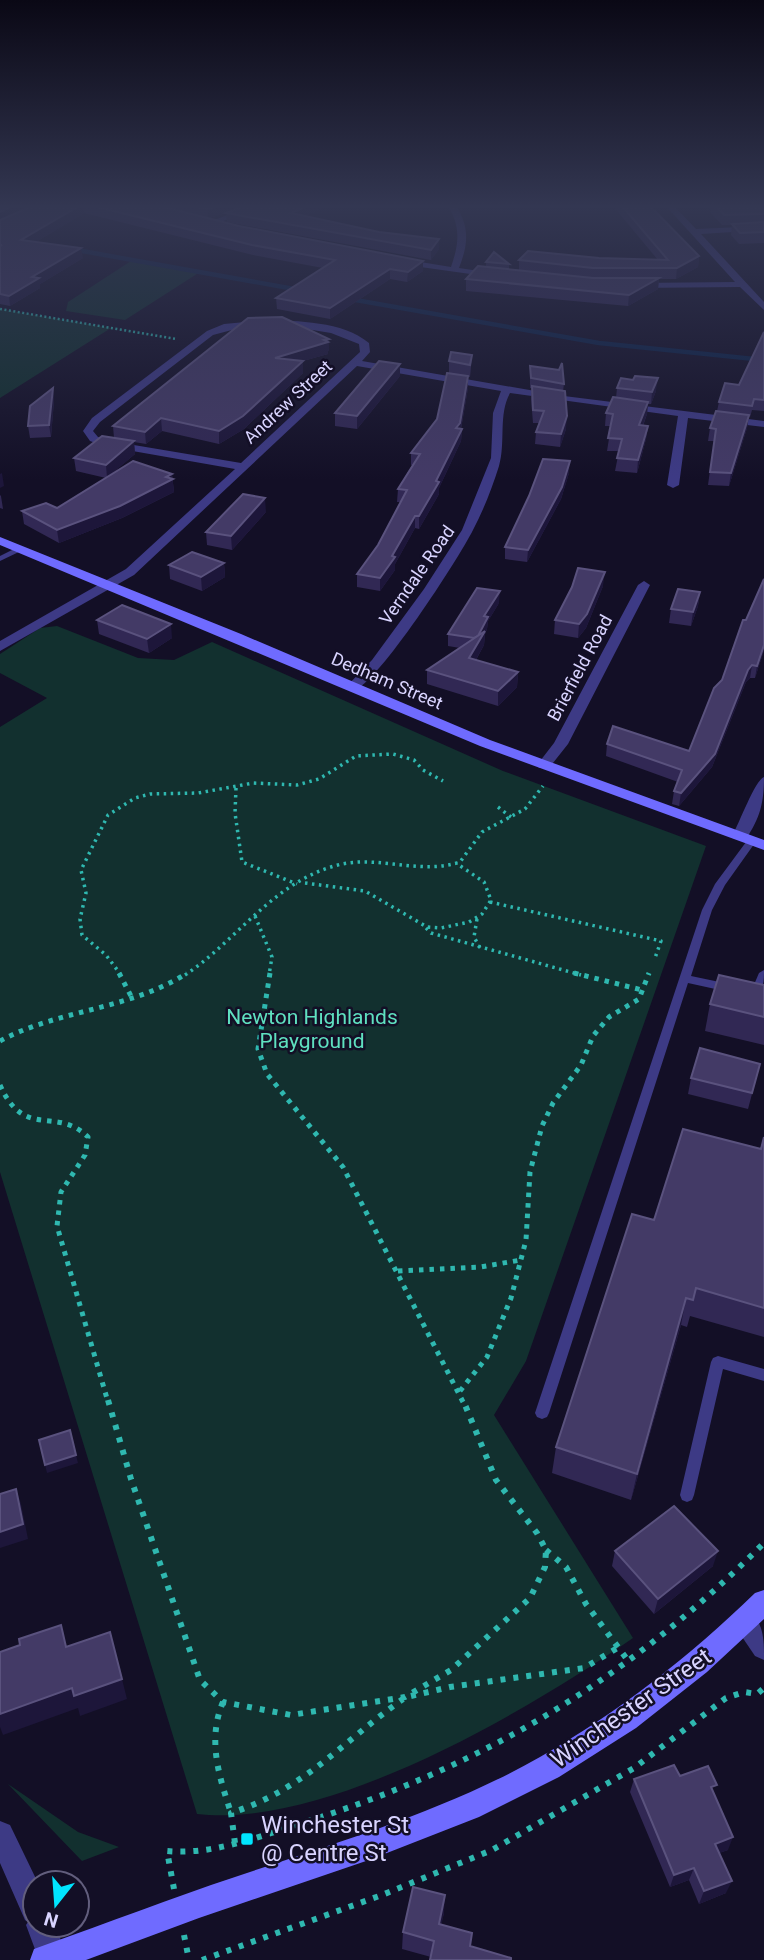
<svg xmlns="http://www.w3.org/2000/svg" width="764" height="1960" viewBox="0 0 764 1960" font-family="Roboto,sans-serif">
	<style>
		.green { fill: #12302f }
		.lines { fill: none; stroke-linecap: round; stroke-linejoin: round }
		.stream { stroke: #0c2248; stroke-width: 4.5 }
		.path-far3 { stroke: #2fb8b0; stroke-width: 2.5; stroke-dasharray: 2 2.5; stroke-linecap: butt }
		.path-far2 { stroke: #2fb8b0; stroke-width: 3.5; stroke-dasharray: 2.5 4.5; stroke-linecap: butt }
		.path-far1 { stroke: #2fb8b0; stroke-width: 5; stroke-dasharray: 4.5 6; stroke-linecap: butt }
		.path { stroke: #2fb8b0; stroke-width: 6; stroke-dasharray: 5 8; stroke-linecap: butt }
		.lane { fill: #3d3a85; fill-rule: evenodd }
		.street { fill: #3d3a85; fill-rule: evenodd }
		.secondary { fill: #6f6bff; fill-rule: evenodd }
		.wall { fill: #312854 }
		.shaded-wall { fill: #1d163a }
		.building { fill: #433a66; stroke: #5a527e; stroke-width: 2 }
		.poi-dot { fill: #00e5ff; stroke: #130f26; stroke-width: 2.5 }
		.labels { text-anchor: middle; stroke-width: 5; stroke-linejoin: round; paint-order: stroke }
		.far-street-label { font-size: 18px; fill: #d9d4ff; stroke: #130f26 }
		.park-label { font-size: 21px; fill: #5fe0c0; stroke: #130f26 }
		.near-street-label { font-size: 24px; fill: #d9d4ff; stroke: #130f26 }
		.near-poi-label { font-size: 24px; fill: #d9d4ff; stroke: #130f26; text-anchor: start }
	</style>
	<rect width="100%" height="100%" fill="#130f26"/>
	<g class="green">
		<path d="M131 261 200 272 125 320 66 311 68 302Z"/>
		<path d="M0 309 111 328 0 398Z"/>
		<path d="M57 626 138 658 174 660 212 642 503 771 706 846 526 1361 494 1415 633 1638C527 1711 328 1829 197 1814L0 1172V727L47 698 0 673V654L40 628Z"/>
		<path d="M8 1784 78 1832 119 1847 82 1861Z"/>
	</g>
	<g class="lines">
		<g class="stream">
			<path d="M71 249 300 290"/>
			<path d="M350 299 599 343 764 360"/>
		</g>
		<path class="path-far3" d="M0 309 176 339"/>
		<g class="path-far2">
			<path d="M236 788 235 813 242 862 297 884"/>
			<path d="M498 807 511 817"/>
			<path d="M305 883 365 891 427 927 441 928 469 922 482 914 491 900 484 882 456 863"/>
			<path d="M490 902 661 941 655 958"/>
			<path d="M255 916 272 957 269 975"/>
			<path d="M477 919 474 937 480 948"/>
			<path d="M426 928 431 933 581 975"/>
			<path d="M121 975 106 955 82 935 80 919 86 893 81 870 108 815 135 798 150 794 198 793 253 783 297 785 319 779 356 756 393 754 414 760 423 770 443 781"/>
			<path d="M185 975C239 939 275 879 342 864 381 856 422 875 460 862L482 832 525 809 543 786"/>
		</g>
		<g class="path-far1">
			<path d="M119 973 132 998"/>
			<path d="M270 973 258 1049 267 1074 343 1167 463 1402"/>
			<path d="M574 973 642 990"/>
			<path d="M0 1041C59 1009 130 1010 187 973"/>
			<path d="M0 1085C25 1141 55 1105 88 1137L85 1155 61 1192 57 1226 108 1402"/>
			<path d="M398 1271 480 1267 521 1260"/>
			<path d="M460 1391 487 1357 511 1298 526 1240 530 1172 542 1126 553 1103 581 1065 593 1036 609 1017 639 999 649 973"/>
		</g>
		<g class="path">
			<path d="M108 1400 131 1479 200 1680 223 1702 291 1715 405 1697 451 1670 530 1598 545 1567 546 1550 537 1533 496 1480 463 1400"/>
			<path d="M546 1550 566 1567 586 1604 629 1662"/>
			<path d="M411 1696 450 1687 584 1668 619 1647"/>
			<path d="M223 1702C207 1740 219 1776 231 1813"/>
			<path d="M235 1843 231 1813C305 1789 342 1742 403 1699"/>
			<path d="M174 1889 167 1851C212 1855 254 1838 296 1825 483 1767 626 1681 764 1543"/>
			<path d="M184 1935 189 1960"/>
			<path d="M202 1960 382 1895 492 1850 634 1768 726 1698 744 1692 757 1694 764 1688"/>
		</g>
		<g class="lane">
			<path d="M16 548 23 550 0 561V556Z"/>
			<path d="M752 837 757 840 725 885 712 910 691 976 729 984 734 988 729 992 688 983 549 1413 547 1417 542 1419 537 1417 535 1413 702 910 715 884 749 838Z"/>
			<path d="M764 970C764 979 764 993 755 998L751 997 750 994 759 973Z"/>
			<path d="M718 1356 764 1369V1381L723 1369 694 1495 692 1500 687 1502 682 1500 680 1495 711 1362 713 1358Z"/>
		</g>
		<g class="street">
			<path d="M252 206H263L213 225 206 223Z"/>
			<path d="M448 206H456C470 227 468 245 459 268L499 274V278L399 264 402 259 451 267C459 244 461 227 448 206Z"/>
			<path d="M666 206H674L696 229 764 226V230L701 234 764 302V310L740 287 632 288 635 283 735 282Z"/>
			<path d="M265 320C297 321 343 321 369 343L370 352 362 361 564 396 764 421V427L688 418 679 485 673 488 667 485 678 416 510 393C498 415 506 442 499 466 492 488 484 509 473 530 459 558 378 684 353 691L346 687 372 660 424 589 462 530 491 458 493 413 501 391 357 366 134 575 0 651V641L126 569 235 469 104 446 90 441 83 431 92 418 207 331 224 324ZM288 326 331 333 359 344 360 352 241 463 110 441 98 437 93 431 100 422 213 335 243 327Z"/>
			<path d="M644 581 650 585 568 744 549 768H539L537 765 554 743 638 585Z"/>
			<path d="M764 777C764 803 760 818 746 839H734L732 836C739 824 755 780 764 777Z"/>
			<path d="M745 1610C764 1619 764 1639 764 1660L755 1656 732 1622 736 1613Z"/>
			<path d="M0 1821 10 1825 38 1883H35V1925H56L67 1960H39L26 1925 28 1922 25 1920 0 1863Z"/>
		</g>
		<g class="secondary">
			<path d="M0 537 241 634 490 740 764 840V850L480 746 0 545Z"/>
			<path d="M764 1590V1619L707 1672 636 1728 559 1777 479 1817 369 1860 199 1918 86 1960H30L34 1949 45 1945C108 1923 171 1898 235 1877 338 1842 445 1811 540 1757 619 1712 690 1656 755 1593Z"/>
		</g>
	</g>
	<g class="wall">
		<path d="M0 206H326L305 216 439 249 431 260 227 222 226 213 209 218 239 226 423 261V271L407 282 390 279 330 319 277 309 276 298 323 268 253 255 84 213 36 242 83 258 40 284V288L10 306 0 304Z"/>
		<path d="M613 206H650L699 256 698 267 676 279H659L658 289 628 306 466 291V279L486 267V262L509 264V269L519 270V260L599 258 658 260Z"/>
		<path d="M711 206H764V243L739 244 731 235 732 225H722L710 212Z"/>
		<path d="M764 332V411L752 410 750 417 749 416 747 428 729 486 708 485 714 441H708L710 428 717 411 719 402 739 385Z"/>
		<path d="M329 339V351H328V354L303 361V373L244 429 219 444 162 431 146 444 134 442 135 454 111 474H172L174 492 122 518 59 543 24 524 22 511 57 508 106 478 76 471 74 458 114 438 113 426Z"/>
		<path d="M472 355 471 367 470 377H468V388L461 429H462L461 441 439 488V494L419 529 415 528 395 564V570L380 591 357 587V574L378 545 401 502H397L398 489 412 465H411V453L437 419 449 373V361Z"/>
		<path d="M530 366 564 384 563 391 566 429 560 447 535 444 536 432 539 423H533L531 399 532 388H530Z"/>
		<path d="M400 376 357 429 335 426V413Z"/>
		<path d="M633 380 656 391 651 404H648L647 414 643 426H648L646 439 637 473 615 471 619 451H607L611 426H605L606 413 616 398 617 388Z"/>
		<path d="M53 388 54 401 51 437 30 438 28 426Z"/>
		<path d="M569 473 561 499 527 562 505 559V547Z"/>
		<path d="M0 495 1 496 3 509 0 508Z"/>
		<path d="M266 512 232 550 207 545 206 532Z"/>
		<path d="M224 563 225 577 202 591 170 579 169 565Z"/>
		<path d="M603 586 586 628 578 638 554 634 555 620Z"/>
		<path d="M700 592 698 606 691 626 669 623 671 609Z"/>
		<path d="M499 603 488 621 487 629 485 634 484 645 476 660 518 672 517 687 498 706 427 684V670L460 648 448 646V634Z"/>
		<path d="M97 620 172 638 149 653 99 634Z"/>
		<path d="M764 650 755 678H750L746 682 712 767 679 806 672 804 674 791 678 782 606 756 607 744 689 751Z"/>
		<path d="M764 985V1045L705 1031 710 1004Z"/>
		<path d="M760 1064 748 1109 688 1094 691 1078Z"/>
		<path d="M764 1137V1337L690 1316 687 1327 681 1325 631 1500 552 1473 556 1447 654 1220 761 1149Z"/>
		<path d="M615 1551 713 1566 654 1614 612 1566Z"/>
		<path d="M680 1776 714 1793 728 1850 719 1853 726 1893 699 1904 689 1880 670 1887 630 1792 634 1779Z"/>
		<path d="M444 1913 441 1924 471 1946 431 1957 402 1949 403 1932Z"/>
	</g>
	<g class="shaded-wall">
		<path d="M12 206H32L0 222V212Z"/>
		<path d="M79 206H84V213L23 250 21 240Z"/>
		<path d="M219 206H254L208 218 207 209Z"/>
		<path d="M307 206H326L291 223V213Z"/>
		<path d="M439 239V249L431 260V250Z"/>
		<path d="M81 248 83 258 40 284V288L10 306 9 296 32 277Z"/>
		<path d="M699 256 698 267 676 279 677 268Z"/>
		<path d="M423 261V271L407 282 408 272Z"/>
		<path d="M390 269V279L330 319V308Z"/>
		<path d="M659 278 658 289 628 306 629 295Z"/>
		<path d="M329 339V351H328V354L303 361V373L244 429 219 444V431L275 358Z"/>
		<path d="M400 364V376L357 429V416Z"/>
		<path d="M468 376V388L460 433 462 429 461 441 439 488V494L419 529V516L436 481 456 428Z"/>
		<path d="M658 378 656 391 651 404 652 392Z"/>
		<path d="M53 388 54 401 51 437 49 425Z"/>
		<path d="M648 402 647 414 638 438 639 425Z"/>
		<path d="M749 415 747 428 729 486 731 473Z"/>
		<path d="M567 416 566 429 560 447 561 434Z"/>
		<path d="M161 418 162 431 146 444 145 432Z"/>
		<path d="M648 426 646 439 637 473 638 460Z"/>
		<path d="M134 441 135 454 107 478 106 465Z"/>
		<path d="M570 461 569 473 561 499 527 562 528 550Z"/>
		<path d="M2 473 4 486 0 488V474Z"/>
		<path d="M172 474 174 492 122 518 59 543 57 530Z"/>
		<path d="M265 498 266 512 232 550 231 536Z"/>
		<path d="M415 516V528L395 564V570L380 591V578Z"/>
		<path d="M224 563 225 577 202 591 201 577Z"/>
		<path d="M605 572 603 586 586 628 578 638 579 624Z"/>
		<path d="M500 591 499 603 488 621 487 629 485 634 484 645 469 672V658L484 616Z"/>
		<path d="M700 592 698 606 691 626 693 612Z"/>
		<path d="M171 624 172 638 149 653 147 639Z"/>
		<path d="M764 645V650L755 678 757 666Z"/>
		<path d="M752 665 750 678 746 682 712 767 679 806 681 793 748 670Z"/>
		<path d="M518 672 517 687 498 706V691Z"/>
		<path d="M686 1298 681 1325 631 1500 637 1474Z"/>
		<path d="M76 1455 78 1463 47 1473 45 1465Z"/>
		<path d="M16 1489 21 1504 28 1539 0 1548V1532Z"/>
		<path d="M718 1551 713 1566 654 1614 658 1599Z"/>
		<path d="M122 1679 127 1699 80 1716 78 1708 3 1735 0 1727V1714L72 1688Z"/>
		<path d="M733 1837 728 1850 710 1856 715 1844Z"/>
		<path d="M694 1868 689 1880 670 1887 674 1875Z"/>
		<path d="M732 1881 726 1893 699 1904 704 1891Z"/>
		<path d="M445 1895 444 1913 438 1941 439 1924Z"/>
	</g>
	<g class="building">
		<path d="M0 206H12L0 212Z"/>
		<path d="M32 206H79L21 240 81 248 32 277 39 278 9 296 0 294V246L2 245H0V220Z"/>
		<path d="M93 206H160L239 226 423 261 408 272 390 269 330 308 276 298 335 260 252 245Z"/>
		<path d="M192 206H219L207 209Z"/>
		<path d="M245 206H307L291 213 379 232 439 239 431 250 226 213Z"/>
		<path d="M622 206H650L699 256 677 268H593L519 260 528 251 599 258 668 260Z"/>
		<path d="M716 206H764V214L724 215Z"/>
		<path d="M764 222V232L740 233 732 224Z"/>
		<path d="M494 252 509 264 486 262Z"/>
		<path d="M478 266 593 278H659L629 295 466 279Z"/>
		<path d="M282 317 329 339 324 340 328 342 275 358 303 361 243 416 219 431 161 418 145 432 113 426 248 318Z"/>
		<path d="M764 332V400L754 399 752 406 719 402 725 383 739 385Z"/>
		<path d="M451 352 472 355 470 365 449 361Z"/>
		<path d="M379 361 400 364 357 416 335 413Z"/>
		<path d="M562 363 564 384 531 378 530 366 559 370Z"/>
		<path d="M447 373 468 376 460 423 456 428 462 429 436 481 439 482 419 516H415L392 556 395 557 380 578 357 574 378 545 407 490 398 489 420 454 411 453 437 419Z"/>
		<path d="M635 376 658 378 652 392 617 388 621 378 633 380Z"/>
		<path d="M532 386 565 391 567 416 561 434 536 432 544 411 533 410Z"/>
		<path d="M53 388 49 425 28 426 30 406Z"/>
		<path d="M613 397 648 402 639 425 648 426 638 460 617 458 622 439 608 438 613 414 606 413Z"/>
		<path d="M716 411 749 415 731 473 710 472 716 429 710 428Z"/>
		<path d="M102 436 134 441 106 465 74 458Z"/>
		<path d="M543 459 570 461 562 487 528 550 505 547 529 496Z"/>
		<path d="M133 461 172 474 166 477 173 479 120 506 57 530 22 511 46 503 57 508Z"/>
		<path d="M243 494 265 498 231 536 206 532Z"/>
		<path d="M192 552 224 563 201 577 169 565Z"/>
		<path d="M578 568 605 572 587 614 579 624 555 620 572 587Z"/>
		<path d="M764 579V645L757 666 752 665 748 670 715 754 681 793 674 791 682 770 607 744 613 726 689 751 714 688 722 680 743 620H746Z"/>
		<path d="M477 588 500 591 484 616 488 617 478 636 474 638 448 634Z"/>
		<path d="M678 589 700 592 693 612 671 609Z"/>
		<path d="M122 605 171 624 147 639 97 620Z"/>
		<path d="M485 631 469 658 518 672 498 691 427 670Z"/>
		<path d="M719 975 764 985V1017L710 1004Z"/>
		<path d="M700 1048 760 1064 752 1093 691 1078Z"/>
		<path d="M683 1129 761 1149 764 1137V1308L696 1288 693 1300 686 1298 637 1474 556 1447 632 1214 654 1220Z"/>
		<path d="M70 1430 76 1455 45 1465 39 1440Z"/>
		<path d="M16 1489 23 1524 0 1532V1494Z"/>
		<path d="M674 1506 718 1551 658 1599 615 1551Z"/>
		<path d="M61 1625 66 1647 110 1632 122 1679 74 1696 72 1688 0 1714V1652L20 1645 19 1639Z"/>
		<path d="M674 1765 680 1776 708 1766 717 1785 711 1787 733 1837 715 1844 732 1881 704 1891 694 1868 674 1875 634 1779Z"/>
		<path d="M413 1887 445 1895 439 1924 472 1933 470 1946 511 1958V1960H430L434 1941 403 1932Z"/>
	</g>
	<linearGradient id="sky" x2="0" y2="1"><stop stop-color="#0a0815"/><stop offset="0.43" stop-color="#333752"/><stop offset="1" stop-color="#333752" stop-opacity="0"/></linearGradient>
	<rect width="764" height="480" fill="url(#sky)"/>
	<rect class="poi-dot" x="240" y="1832" width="14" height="14" rx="3.5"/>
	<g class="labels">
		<g class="far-street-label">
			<text transform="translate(288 402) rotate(-43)" y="6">Andrew Street</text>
			<text transform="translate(417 575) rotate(-55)" y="6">Verndale Road</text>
			<text transform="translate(580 668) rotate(-62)" y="6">Brierfield Road</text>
			<text transform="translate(387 681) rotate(23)" y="6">Dedham Street</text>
		</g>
		<g class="park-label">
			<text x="312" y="1024">Newton Highlands<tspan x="312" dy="24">Playground</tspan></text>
		</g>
		<g class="near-street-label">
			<text transform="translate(631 1708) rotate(-35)" y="8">Winchester Street</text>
		</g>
		<g class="near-poi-label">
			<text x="261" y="1833">Winchester St<tspan x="261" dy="28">@ Centre St</tspan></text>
		</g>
	</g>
	<g transform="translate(56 1904) rotate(197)"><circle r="33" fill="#130f26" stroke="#625e7d" stroke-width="2"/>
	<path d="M0-5L12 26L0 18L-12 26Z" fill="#00e5ff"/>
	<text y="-10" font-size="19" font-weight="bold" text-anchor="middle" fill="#d9d4ff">N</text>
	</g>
</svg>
